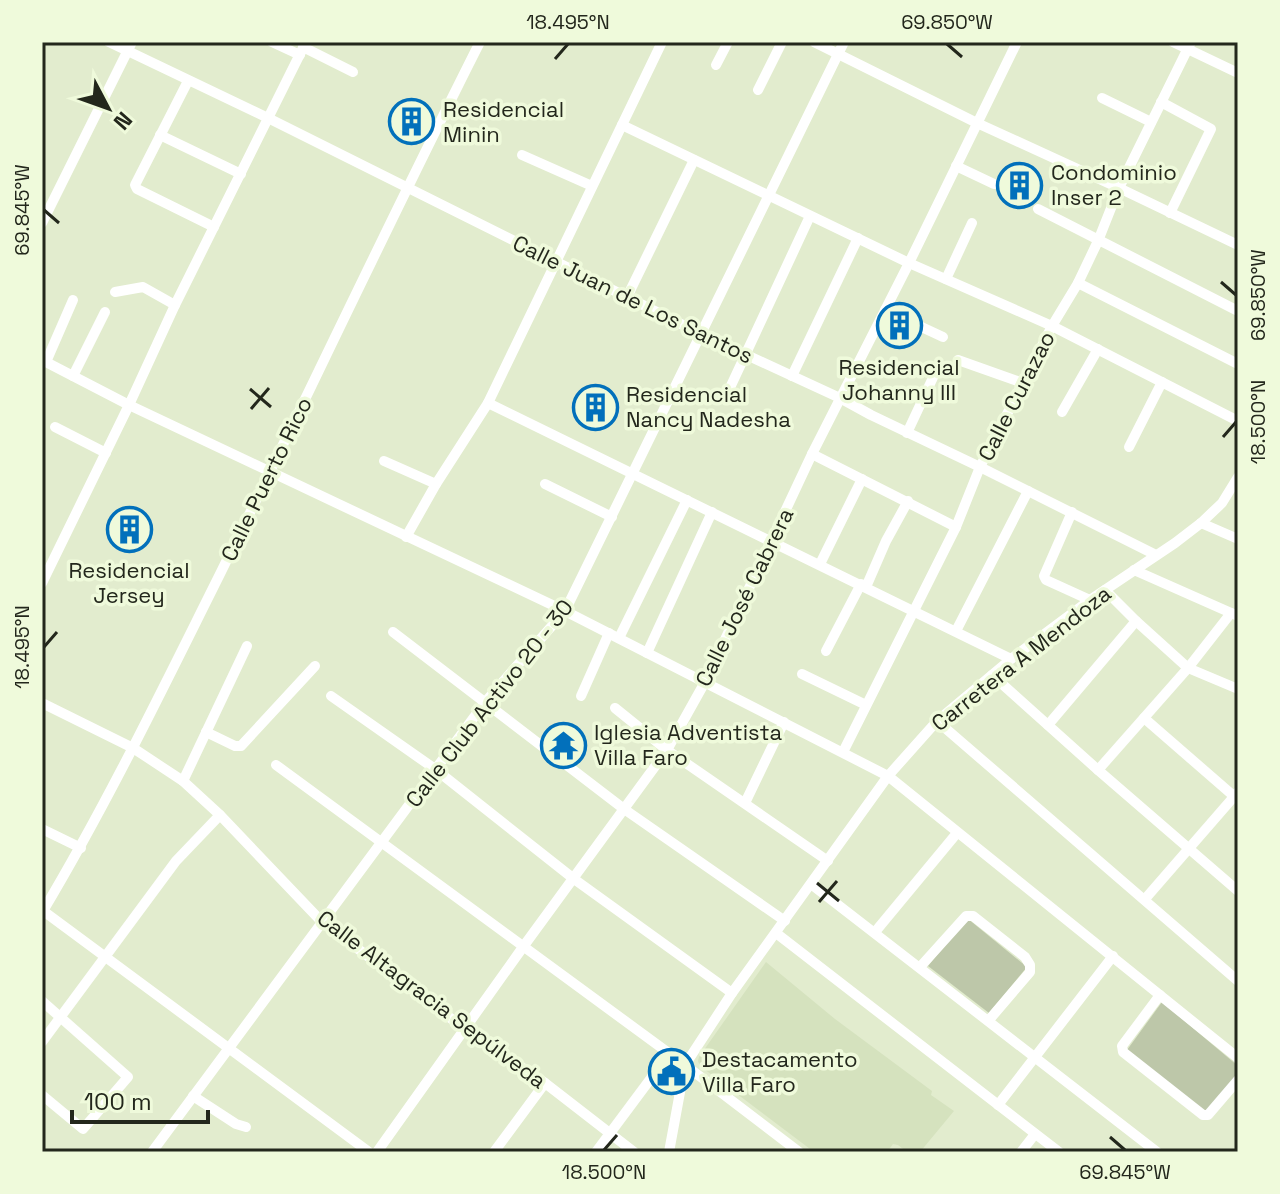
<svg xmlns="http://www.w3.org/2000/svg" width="1280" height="1194" viewBox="0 0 1280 1194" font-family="'Space Grotesk',sans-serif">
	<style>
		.built { fill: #d5e2be }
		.green { fill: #bdc7a9 }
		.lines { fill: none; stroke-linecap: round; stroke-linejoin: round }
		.minor { stroke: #fff; stroke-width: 10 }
		.ticks { fill: none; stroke: #23271c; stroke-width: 3 }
		.labels { text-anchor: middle; stroke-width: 7; stroke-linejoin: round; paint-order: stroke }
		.poi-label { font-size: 22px; fill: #23271c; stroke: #effadb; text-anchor: start }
		.street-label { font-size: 22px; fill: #23271c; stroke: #effadb }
		.neatline { fill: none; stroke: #23271c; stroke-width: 3 }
		.ticks-label { font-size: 20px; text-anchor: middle; fill: #23271c }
	</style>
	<rect width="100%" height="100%" fill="#e2ecce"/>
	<path class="built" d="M766 962 835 1019 932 1091 931 1095 954 1111 920 1152H907L898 1145 893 1144 887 1152H814L700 1066 698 1061 699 1057Z"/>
	<g class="green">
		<path d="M967 918 1027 967 989 1013 928 966Z"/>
		<path d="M1162 1002 1238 1066V1077L1205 1113 1127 1050Z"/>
	</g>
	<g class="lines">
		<g class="minor">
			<path d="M109 42 268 118 701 334 840 398 871 415 980 467 1156 555"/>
			<path d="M272 42 300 55"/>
			<path d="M814 42 977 123 1119 188 1238 245"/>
			<path d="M1173 42 1238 73"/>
			<path d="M303 47 353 72"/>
			<path d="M716 65 728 42"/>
			<path d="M188 81 135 185 137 189 214 227"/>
			<path d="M758 90 782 42"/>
			<path d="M1102 98 1151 122"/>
			<path d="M1161 102 1211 129 1170 213"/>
			<path d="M622 125 909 263 1052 326 1238 421"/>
			<path d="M160 135 241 174"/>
			<path d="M522 155 592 186"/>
			<path d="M956 166 994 184"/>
			<path d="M1038 209 1238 311"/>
			<path d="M42 223 132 42"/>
			<path d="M946 279 972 223"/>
			<path d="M1078 283 1238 364"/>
			<path d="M115 292 143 287 175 305"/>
			<path d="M627 297 694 160"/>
			<path d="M885 310 943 337"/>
			<path d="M42 360 129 405 565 611 888 776 1238 1058"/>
			<path d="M958 360 1023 383"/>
			<path d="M46 362 73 300"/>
			<path d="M73 376 105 312"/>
			<path d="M792 376 858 238"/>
			<path d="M728 392 810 216"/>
			<path d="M488 403 1011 659"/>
			<path d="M1062 412 1098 349"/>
			<path d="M55 427 106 453"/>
			<path d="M907 433 937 369"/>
			<path d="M1129 447 1162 382"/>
			<path d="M812 454 956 527"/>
			<path d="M384 461 436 484"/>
			<path d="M545 484 612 517"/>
			<path d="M1072 512 1044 576 1046 580 1090 600"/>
			<path d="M1201 523 1238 539"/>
			<path d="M406 537 436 484 488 403 662 42"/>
			<path d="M820 564 862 479"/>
			<path d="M1134 570 1238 616"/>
			<path d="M42 583 129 405 175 305 306 42"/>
			<path d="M866 587 886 541 908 501"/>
			<path d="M1105 590 1136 621 1188 668 1238 689"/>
			<path d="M956 631 1028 491"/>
			<path d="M393 632 624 809 785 921"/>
			<path d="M619 638 687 500"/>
			<path d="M826 651 861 584"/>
			<path d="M647 653 712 512"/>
			<path d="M802 674 866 705"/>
			<path d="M992 675 1098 770 1238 891"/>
			<path d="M331 696 435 769 574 879 732 993"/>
			<path d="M581 696 609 633"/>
			<path d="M42 703 133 748 183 781 220 815 322 922 465 1029 545 1083 634 1152"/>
			<path d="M615 708 667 750 828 861"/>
			<path d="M1144 718 1236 798"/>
			<path d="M937 721 1238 981"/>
			<path d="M1048 725 1136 621"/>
			<path d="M206 732 235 746H241L315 666"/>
			<path d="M843 752 956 527 980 467 1052 326 1078 283 1098 241 1119 188 1191 42"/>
			<path d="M276 765 685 1065 799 1152"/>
			<path d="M1098 770 1188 668 1231 613"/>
			<path d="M183 781 247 646"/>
			<path d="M745 803 784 722"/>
			<path d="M42 829 81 848"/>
			<path d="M811 884 1157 1152"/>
			<path d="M1145 899 1238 792"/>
			<path d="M42 910 369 1152"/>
			<path d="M43 911C108 802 163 688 220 574 307 397 391 218 480 42"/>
			<path d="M875 932 957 833"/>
			<path d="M776 933 1059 1152"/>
			<path d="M920 967 966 916H973L1025 957 1030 965V972L989 1020"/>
			<path d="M1160 995 1122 1046 1123 1052 1203 1115H1208L1238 1080"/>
			<path d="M42 1001 128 1077 83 1129 42 1095"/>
			<path d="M42 1042 176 861 220 815"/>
			<path d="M193 1096 236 1124 246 1127"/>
			<path d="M998 1105 1113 956"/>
			<path d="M152 1152 486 701 565 611 844 42"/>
			<path d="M377 1152 523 947 667 750 705 682 812 454 909 263 1017 42"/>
			<path d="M494 1152 545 1083"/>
			<path d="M596 1152 669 1054"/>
			<path d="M669 1152 685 1065 732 993 888 776 937 721 1011 659 1090 600 1175 543 1201 523 1222 503 1238 477"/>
			<path d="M1021 1152 1035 1134"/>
		</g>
	</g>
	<path class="ticks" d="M947 44 962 57M555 59 568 44M44 210 59 223M1221 282 1236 295M250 389 271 407M251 409 269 388M1223 437 1236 422M44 647 57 632M817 883 839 901M819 902 837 881M1110 1137 1125 1150M604 1150 617 1135"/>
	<defs>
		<symbol id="building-ring" viewBox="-11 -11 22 22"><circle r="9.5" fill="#effadb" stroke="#0270bb" stroke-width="1.5"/><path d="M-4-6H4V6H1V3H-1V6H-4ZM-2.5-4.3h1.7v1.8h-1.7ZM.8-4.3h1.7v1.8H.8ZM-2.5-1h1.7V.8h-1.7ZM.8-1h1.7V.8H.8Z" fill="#0270bb"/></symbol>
		<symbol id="temple-ring" viewBox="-11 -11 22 22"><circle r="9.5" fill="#effadb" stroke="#0270bb" stroke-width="1.5"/><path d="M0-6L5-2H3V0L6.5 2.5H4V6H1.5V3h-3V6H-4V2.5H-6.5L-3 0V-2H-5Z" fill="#0270bb"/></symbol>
		<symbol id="civic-ring" viewBox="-11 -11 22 22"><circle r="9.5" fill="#effadb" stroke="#0270bb" stroke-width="1.5"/><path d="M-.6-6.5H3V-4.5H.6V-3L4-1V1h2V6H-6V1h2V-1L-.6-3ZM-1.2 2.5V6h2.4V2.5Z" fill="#0270bb"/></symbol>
	</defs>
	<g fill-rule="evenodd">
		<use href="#building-ring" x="386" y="96" width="51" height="51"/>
		<use href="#building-ring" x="994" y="160" width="51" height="51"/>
		<use href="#building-ring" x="874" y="300" width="51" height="51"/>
		<use href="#building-ring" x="570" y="382" width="51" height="51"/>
		<use href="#building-ring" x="104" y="504" width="51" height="51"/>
		<use href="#temple-ring" x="538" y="720" width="51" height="51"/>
		<use href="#civic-ring" x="646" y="1046" width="51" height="51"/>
	</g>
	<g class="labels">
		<g class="poi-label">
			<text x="443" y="117">Residencial<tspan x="443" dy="25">Minin</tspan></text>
			<text x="1051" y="180">Condominio<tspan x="1051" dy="25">Inser 2</tspan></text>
			<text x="899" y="375" text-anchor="middle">Residencial<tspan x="899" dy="25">Johanny III</tspan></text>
			<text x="626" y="402">Residencial<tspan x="626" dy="25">Nancy Nadesha</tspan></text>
			<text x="129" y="578" text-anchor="middle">Residencial<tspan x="129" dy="25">Jersey</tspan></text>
			<text x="594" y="740">Iglesia Adventista<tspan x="594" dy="25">Villa Faro</tspan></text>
			<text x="702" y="1067">Destacamento<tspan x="702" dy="25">Villa Faro</tspan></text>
		</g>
		<g class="street-label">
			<text transform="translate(633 299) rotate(26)" y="8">Calle Juan de Los Santos</text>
			<text transform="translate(1016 396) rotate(-63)" y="8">Calle Curazao</text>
			<text transform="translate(266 479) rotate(-64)" y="8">Calle Puerto Rico</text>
			<text transform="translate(744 597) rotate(-64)" y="8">Calle José Cabrera</text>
			<text transform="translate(1021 658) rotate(-38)" y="8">Carretera A Mendoza</text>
			<text transform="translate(489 703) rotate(-52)" y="8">Calle Club Activo 20 - 30</text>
			<text transform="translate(432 999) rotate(37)" y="8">Calle Altagracia Sepúlveda</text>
		</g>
	</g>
	<rect width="1280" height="1194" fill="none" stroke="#effadb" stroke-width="88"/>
	<g transform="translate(108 108) rotate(131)" stroke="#effadb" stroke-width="6" paint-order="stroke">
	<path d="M0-6L14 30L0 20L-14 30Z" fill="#23271c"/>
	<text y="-12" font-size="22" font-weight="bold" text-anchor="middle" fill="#23271c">N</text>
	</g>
	<path d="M72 1110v12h136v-12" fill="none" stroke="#23271c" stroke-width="4"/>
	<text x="84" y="1110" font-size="24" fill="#23271c" stroke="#effadb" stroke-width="6" paint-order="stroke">100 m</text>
	<rect x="44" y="44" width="1192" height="1106" class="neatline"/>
	<g class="ticks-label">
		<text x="568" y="29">18.495°N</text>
		<text x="947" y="29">69.850°W</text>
		<text transform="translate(22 210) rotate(-90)" y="7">69.845°W</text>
		<text transform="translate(1258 295) rotate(-90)" y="7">69.850°W</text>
		<text transform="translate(1258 422) rotate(-90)" y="7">18.500°N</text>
		<text transform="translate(22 647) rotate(-90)" y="7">18.495°N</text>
		<text x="604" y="1179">18.500°N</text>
		<text x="1125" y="1179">69.845°W</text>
	</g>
</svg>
